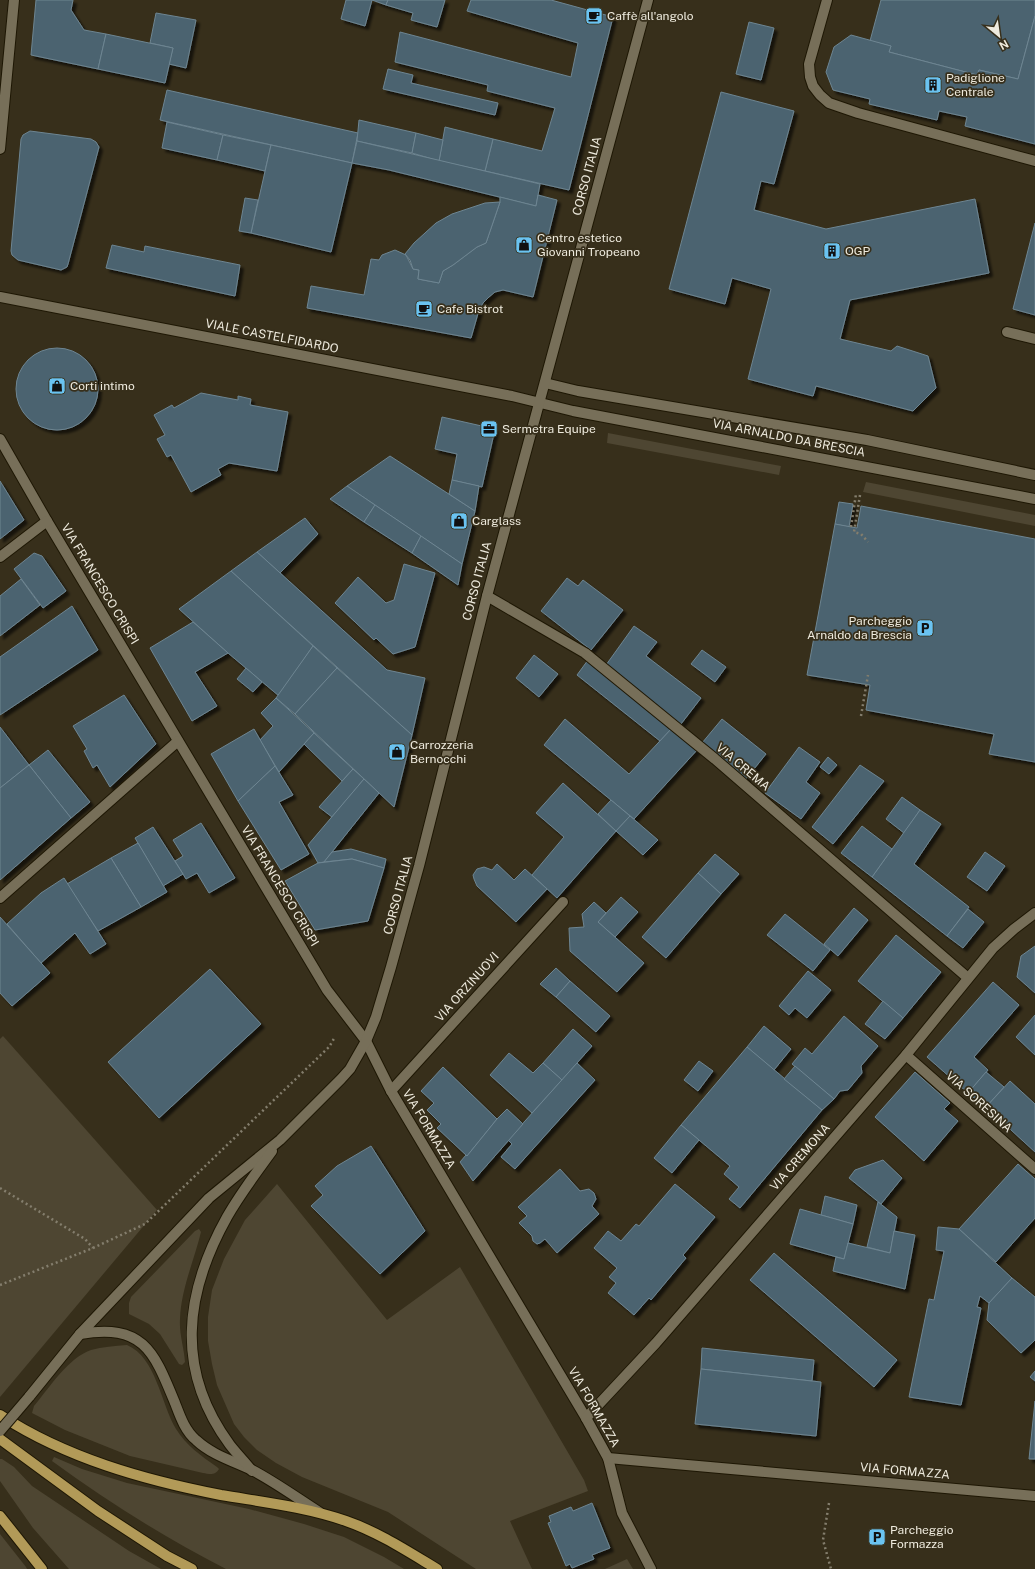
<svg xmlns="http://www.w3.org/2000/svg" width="1035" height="1569" viewBox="0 0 1035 1569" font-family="'Public Sans',sans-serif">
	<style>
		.green { fill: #4e4632 }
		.building { fill: #4c636f; stroke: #6d8592; filter: url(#shadow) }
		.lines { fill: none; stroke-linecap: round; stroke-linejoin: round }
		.minor-casing { stroke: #1e1704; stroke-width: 12 }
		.major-casing { stroke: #1e1704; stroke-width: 12 }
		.path { stroke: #847e6d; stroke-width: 2.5; stroke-dasharray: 2 3; stroke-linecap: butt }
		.minor { stroke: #776f59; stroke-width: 10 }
		.major { stroke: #b29a58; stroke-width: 10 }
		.minor-bridge-casing { stroke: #1e1704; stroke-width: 12; stroke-linecap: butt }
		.minor-bridge { stroke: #776f59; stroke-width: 10 }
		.labels { text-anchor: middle; stroke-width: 3.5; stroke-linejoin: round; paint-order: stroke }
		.poi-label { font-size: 12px; fill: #eeeadd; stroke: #372f1b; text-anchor: start }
		.street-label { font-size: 12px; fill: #eeeadd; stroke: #372f1b }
	</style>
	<defs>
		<filter id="shadow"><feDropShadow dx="3.5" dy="3.5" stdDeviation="1" flood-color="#0009"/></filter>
	</defs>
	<rect width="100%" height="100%" fill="#372f1b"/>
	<g class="green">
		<path d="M608 433 781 466 779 475 607 443Z"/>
		<path d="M866 482 1035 515V526L863 492Z"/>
		<path d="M3 1036 157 1210 0 1397V1039Z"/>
		<path d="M277 1184 387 1320 460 1267 584 1480 588 1491 510 1521 532 1569H476L388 1512 302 1477 276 1463 257 1450 244 1437 234 1424 217 1385 212 1364 208 1341V1317L212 1290 224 1259 245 1220Z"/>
		<path d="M199 1229 201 1232C194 1261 181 1289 180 1319 179 1334 184 1347 185 1362L182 1365 179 1364 160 1334 149 1324 129 1314V1303L131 1297 195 1231Z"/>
		<path d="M127 1345C156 1357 161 1404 176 1429 186 1445 201 1456 217 1467L219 1469C215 1476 209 1474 203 1473L130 1456 65 1430 32 1413 34 1406C49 1388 68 1358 91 1350 102 1347 115 1346 127 1345Z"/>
		<path d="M54 1457 82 1469 127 1483 249 1509 304 1524 344 1537 384 1557 404 1569H226C165 1538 107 1501 52 1461Z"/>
		<path d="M0 1459H2L14 1467 32 1486 129 1551 161 1569H69L33 1528 0 1481Z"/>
		<path d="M0 1534 26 1567 27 1569H0Z"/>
		<path d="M627 1559 633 1569H605Z"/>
	</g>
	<g class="building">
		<path d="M36 0H73L71 10 84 30 106 34 98 69 31 55Z"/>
		<path d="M346 0H372L365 26 341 19Z"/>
		<path d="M372 0H388L386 5Z"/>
		<path d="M388 0H445L437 27 411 20 413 13 386 5Z"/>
		<path d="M471 0H551L613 17 569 190 485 171 493 139 542 151 555 108 487 91 488 85 395 62 400 32 571 77 578 43 467 11Z"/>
		<path d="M881 0H1035V16L1018 79 979 70 977 75 889 52 891 46 870 41Z"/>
		<path d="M156 13 196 20 186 68 169 64 173 48 150 43Z"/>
		<path d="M1035 16V144L965 126 967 117 939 111 937 120 869 104 870 99 833 90 826 72 834 47 851 35 891 46 889 52 977 75 979 70 1018 79Z"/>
		<path d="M749 22 774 28 761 80 736 74Z"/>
		<path d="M106 34 173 48 165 83 98 69Z"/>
		<path d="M388 69 413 75 411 83 498 103 495 115 383 89Z"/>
		<path d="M167 90 358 133 352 163 160 120Z"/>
		<path d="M721 92 794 111 774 184 761 181 754 210 826 229 975 199 989 273 850 300 840 339 891 351 897 346 928 356 936 388 913 411 816 386 813 396 748 379 771 289 732 278 725 304 669 289Z"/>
		<path d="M359 120 416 133 412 153 357 141Z"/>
		<path d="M167 122 223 135 217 160 162 148Z"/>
		<path d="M445 127 493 139 485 171 439 161Z"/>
		<path d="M30 131 91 139 96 142 99 147 68 264 67 267 61 270 18 260 12 255 11 251 21 139 23 135Z"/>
		<path d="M416 133 443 140 439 161 412 153Z"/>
		<path d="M223 135 271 145 265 171 217 160Z"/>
		<path d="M357 141 540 184 536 206 389 170 352 163Z"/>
		<path d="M271 145 352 163 331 252 251 233Z"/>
		<path d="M538 195 557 200 533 297 503 290 495 292 489 297 483 303 479 310 471 338 307 308 311 286 364 295 371 259 379 260 382 255 395 250 406 255 413 269 419 270 418 279 439 283 443 271 453 265 477 247 486 243 500 202V197L536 206Z"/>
		<path d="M245 198 258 200 251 233 239 231Z"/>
		<path d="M500 202 486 243 477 247 453 265 443 271 439 283 418 279 419 270 413 269 410 260 405 254 414 243 436 223 452 214 485 203Z"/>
		<path d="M1035 223V315L1013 309Z"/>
		<path d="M112 245 144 252 145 246 240 265 235 296 106 268Z"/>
		<circle cx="57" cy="389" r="41"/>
		<path d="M201 393 238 400V396L251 399 250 405 288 412 277 471 229 463 218 469 221 475 191 492 171 455 167 457 157 439 165 435 154 415 172 405 174 408Z"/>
		<path d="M442 417 495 429 482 487 452 480 457 454 435 449Z"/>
		<path d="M390 456 475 511 462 564 347 486Z"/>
		<path d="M452 480 479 486 475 511 449 494Z"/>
		<path d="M0 481 24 520 0 539Z"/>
		<path d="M347 486 375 505 364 522 330 499Z"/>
		<path d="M839 502 853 504 849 527 835 524Z"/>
		<path d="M375 505 421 536 412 553 364 522Z"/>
		<path d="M861 506 1035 539V762L989 754 994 734 866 710 870 685 807 675 835 524 857 528Z"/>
		<path d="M305 518 318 534 280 573 257 552Z"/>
		<path d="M421 536 462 564 458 585 412 553Z"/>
		<path d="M257 552 387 670 425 678 412 735 231 571Z"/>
		<path d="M34 553 42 556 66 591 43 608 14 569Z"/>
		<path d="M404 564 435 573 415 647 393 654 376 638 374 640 335 603 358 577 386 603 394 600Z"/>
		<path d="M231 571 313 646 279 696 228 653 179 609Z"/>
		<path d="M567 578 578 586 583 580 623 610 591 650 541 611Z"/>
		<path d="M21 579 40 605 0 636V596Z"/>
		<path d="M72 606 98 650 0 715V657Z"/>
		<path d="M193 622 228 653 195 672 217 706 192 721 150 648Z"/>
		<path d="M634 626 657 642 646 656 701 698 681 724 606 665Z"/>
		<path d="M313 646 337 668 295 714 276 698Z"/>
		<path d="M702 650 726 667 715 682 691 664Z"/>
		<path d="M534 655 558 674 539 697 516 678Z"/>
		<path d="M588 660 673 727 660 741 577 675Z"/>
		<path d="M246 668 262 682 253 692 237 679Z"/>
		<path d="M337 668 412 735 394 807 295 714Z"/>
		<path d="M124 695 156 744 110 787 97 765 93 768 84 751 87 749 73 726Z"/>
		<path d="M276 698 314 733 279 772 260 740 273 726 261 713Z"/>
		<path d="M565 719 629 774 673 727 698 749 634 819 544 745Z"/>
		<path d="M722 719 766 754 746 779 702 743Z"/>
		<path d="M0 727 29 765 0 788Z"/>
		<path d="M254 729 275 766 238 801 211 754Z"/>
		<path d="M314 733 353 769 342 781 304 744Z"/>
		<path d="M799 747 820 762 806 782 820 793 801 819 765 793Z"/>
		<path d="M48 750 90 802 71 818 29 765Z"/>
		<path d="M828 757 837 765 829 774 820 767Z"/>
		<path d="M29 765 71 818 0 880V788Z"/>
		<path d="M860 765 884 781 833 844 812 827Z"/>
		<path d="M275 766 293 795 279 802 309 854 281 870 238 801Z"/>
		<path d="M353 769 364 779 332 817 319 807Z"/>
		<path d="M364 779 379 793 324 862 318 863 308 845Z"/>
		<path d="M563 783 616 831 557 898 532 875 564 837 536 813Z"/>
		<path d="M902 797 920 810 904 833 886 819Z"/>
		<path d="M611 800 630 816 616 831 598 814Z"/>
		<path d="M920 810 941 824 914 864 969 907 947 936 872 877Z"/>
		<path d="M630 816 658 840 643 855 616 831Z"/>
		<path d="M201 823 235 878 209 893 197 873 186 879 175 861 183 856 173 840Z"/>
		<path d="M862 826 892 849 872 877 841 853Z"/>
		<path d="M153 827 183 874 163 886 135 838Z"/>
		<path d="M138 843 167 892 141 907 111 858Z"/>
		<path d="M351 849 386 859 384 868 352 859 324 862 332 852Z"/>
		<path d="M985 852 1005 866 987 891 967 877Z"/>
		<path d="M715 854 739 874 721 894 698 873Z"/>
		<path d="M111 858 141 907 98 931 67 884Z"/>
		<path d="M352 859 384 868 368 921 315 930 285 881 318 863Z"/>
		<path d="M497 864 514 880 525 869 547 889 516 922 477 886 474 879 473 875 477 869 484 867 492 870Z"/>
		<path d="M698 873 721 894 666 958 642 937Z"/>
		<path d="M64 878 106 944 90 954 75 933 41 963 7 924 41 893Z"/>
		<path d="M621 897 638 912 615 937 598 922Z"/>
		<path d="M594 902 606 913 598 922 644 963 617 992 570 951 569 928 584 927 582 914Z"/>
		<path d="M854 908 868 920 838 956 824 944Z"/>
		<path d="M968 909 984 922 963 948 947 936Z"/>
		<path d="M785 914 830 950 813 971 767 935Z"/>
		<path d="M0 917 50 973 12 1006 0 993Z"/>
		<path d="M896 935 941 972 903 1018 858 981Z"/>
		<path d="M1035 946V993L1017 977 1021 956Z"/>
		<path d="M556 968 570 981 556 997 540 984Z"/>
		<path d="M210 969 261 1024 159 1118 108 1062Z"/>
		<path d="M808 971 831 990 807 1018 795 1008 789 1015 779 1006Z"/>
		<path d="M570 981 610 1016 596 1032 556 997Z"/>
		<path d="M993 982 1019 1005 974 1057 988 1070 968 1093 927 1057Z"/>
		<path d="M883 1001 903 1018 885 1039 865 1024Z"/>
		<path d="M1035 1015V1055L1016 1037Z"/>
		<path d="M844 1016 878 1046 861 1066 862 1073 848 1090 840 1091 834 1099 792 1064 805 1048 812 1054Z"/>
		<path d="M764 1026 791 1049 774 1070 747 1047Z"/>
		<path d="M573 1029 592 1046 562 1080 543 1063Z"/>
		<path d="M747 1047 822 1110 740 1208 729 1199 739 1187 724 1174 730 1166 681 1125Z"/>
		<path d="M509 1053 533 1073 543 1063 562 1080 532 1113 490 1075Z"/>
		<path d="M699 1061 713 1071 698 1091 684 1080Z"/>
		<path d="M577 1063 595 1080 515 1169 501 1157 512 1144 508 1140Z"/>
		<path d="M795 1066 834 1099 822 1110 784 1079Z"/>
		<path d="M443 1067 497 1119 467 1156 437 1128 441 1124 427 1110 434 1103 421 1091Z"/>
		<path d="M915 1072 950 1103 944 1109 958 1121 924 1161 875 1117Z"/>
		<path d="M986 1072 1004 1087 986 1107 968 1093Z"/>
		<path d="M1010 1081 1035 1104V1152L986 1107Z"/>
		<path d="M507 1109 523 1124 473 1181 460 1162 466 1155 467 1156 497 1119Z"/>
		<path d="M681 1125 699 1140 672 1173 654 1158Z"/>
		<path d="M371 1146 425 1231 380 1274 311 1206 323 1195 315 1186 337 1166Z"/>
		<path d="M883 1160 902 1178 881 1204 849 1178 855 1170Z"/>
		<path d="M1018 1164 1035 1179V1218L996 1262 959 1229Z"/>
		<path d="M560 1169 580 1191 589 1189 594 1193 596 1199 592 1206 599 1214 557 1253 545 1239 540 1243 537 1244 533 1241 532 1236 519 1223 527 1216 518 1207Z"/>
		<path d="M675 1184 715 1217 683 1255 686 1258 651 1300 649 1298 634 1315 608 1293 616 1283 609 1277 617 1268 594 1248 608 1231 621 1241 636 1224 639 1226Z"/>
		<path d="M825 1196 857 1205 853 1224 821 1215Z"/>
		<path d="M878 1202 897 1217 890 1253 867 1247Z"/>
		<path d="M800 1209 853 1224 844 1259 790 1244Z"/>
		<path d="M938 1227 959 1229 1012 1278 989 1303 980 1296 977 1307 981 1308 961 1405 909 1397 929 1299 934 1300 944 1251 936 1250Z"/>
		<path d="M894 1231 915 1235 905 1289 833 1271 836 1257 844 1259 848 1243 890 1253Z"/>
		<path d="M774 1253 897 1360 874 1387 750 1280Z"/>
		<path d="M1012 1278 1035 1297V1340L1021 1353 987 1320 989 1303Z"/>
		<path d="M702 1348 814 1360 812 1381 701 1369Z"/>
		<path d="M701 1369 821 1382 816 1436 695 1424Z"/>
		<path d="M1035 1371V1381L1030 1377Z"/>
		<path d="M1035 1401V1459H1029Z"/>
		<path d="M592 1503 610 1548 592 1555 594 1559 572 1568 570 1564 566 1566 548 1523 551 1522 549 1516 571 1507 573 1511Z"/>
	</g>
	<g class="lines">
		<defs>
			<g id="minor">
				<path d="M827 0 809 64 810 77 813 86 820 95 829 103 858 113 1035 161"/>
				<path d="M0 149 14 0"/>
				<path d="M0 297 512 396 573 411 1035 499"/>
				<path d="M1007 332 1035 339"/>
				<path d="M545 383 578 391 867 440 1035 475"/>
				<path d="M0 439 47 521 327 990 366 1041 391 1091 586 1418 608 1458 622 1513 651 1569"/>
				<path d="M0 557 47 521"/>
				<path d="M487 596 585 653 715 759 968 978"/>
				<path d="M0 898 178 741"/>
				<path d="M906 1055 1035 1169"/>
				<path d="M391 1091 563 902"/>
				<path d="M80 1334C144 1323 154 1352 175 1403 180 1416 185 1431 196 1440 212 1455 233 1461 252 1470 275 1482 297 1498 319 1512"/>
				<path d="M29 1397 80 1334 209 1198 280 1140 341 1079 350 1069 366 1041 376 1017 391 967 419 866 487 596 648 0"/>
				<path d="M586 1418 656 1343 906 1055 993 948 1014 929 1035 913"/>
				<path d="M608 1458 1035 1496"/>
				<path d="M252 1471C245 1462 237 1454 230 1445 175 1371 184 1294 227 1217 240 1194 256 1173 272 1151"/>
			</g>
			<g id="major">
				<path d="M0 1415C66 1458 144 1480 221 1495 262 1502 306 1507 346 1521 378 1532 407 1551 437 1569"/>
				<path d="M0 1439 98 1511 167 1556 192 1569"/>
				<path d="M0 1516 42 1569"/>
			</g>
		</defs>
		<use href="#minor" class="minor-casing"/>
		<use href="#major" class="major-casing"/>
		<g class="path">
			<path d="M860 495 854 532 861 534 868 542"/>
			<path d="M851 527 856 494"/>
			<path d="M861 716 868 675"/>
			<path d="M0 1188 85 1239 93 1248"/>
			<path d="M0 1285 93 1248 145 1224 329 1047 335 1037"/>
			<path d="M829 1503 823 1540 831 1569"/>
		</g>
		<use href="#minor" class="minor"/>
		<use href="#major" class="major"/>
		<defs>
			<path id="minor-bridge" d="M0 1431 29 1397"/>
		</defs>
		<use href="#minor-bridge" class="minor-bridge-casing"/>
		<use href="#minor-bridge" class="minor-bridge"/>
	</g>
	<defs>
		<symbol id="cafe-square" viewBox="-11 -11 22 22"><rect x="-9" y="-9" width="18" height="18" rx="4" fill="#6ac3f1" stroke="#372f1b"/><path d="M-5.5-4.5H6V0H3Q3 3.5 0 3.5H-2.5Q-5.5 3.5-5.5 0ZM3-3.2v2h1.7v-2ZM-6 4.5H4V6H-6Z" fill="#111"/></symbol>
		<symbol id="building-square" viewBox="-11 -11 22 22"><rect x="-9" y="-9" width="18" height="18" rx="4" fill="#6ac3f1" stroke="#372f1b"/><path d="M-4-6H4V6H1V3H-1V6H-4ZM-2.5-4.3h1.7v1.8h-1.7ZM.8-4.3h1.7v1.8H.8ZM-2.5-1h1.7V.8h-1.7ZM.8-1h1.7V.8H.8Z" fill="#111"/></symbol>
		<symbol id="shop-square" viewBox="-11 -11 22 22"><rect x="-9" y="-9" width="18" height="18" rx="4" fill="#6ac3f1" stroke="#372f1b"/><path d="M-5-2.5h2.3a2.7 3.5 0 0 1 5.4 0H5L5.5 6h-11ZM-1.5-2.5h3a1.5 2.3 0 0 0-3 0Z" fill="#111"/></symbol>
		<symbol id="office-square" viewBox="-11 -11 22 22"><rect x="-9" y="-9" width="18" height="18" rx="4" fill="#6ac3f1" stroke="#372f1b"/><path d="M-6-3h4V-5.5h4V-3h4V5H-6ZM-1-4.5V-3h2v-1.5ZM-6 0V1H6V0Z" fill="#111"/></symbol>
		<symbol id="parking-square" viewBox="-11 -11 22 22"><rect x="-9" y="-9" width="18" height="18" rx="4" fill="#6ac3f1" stroke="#372f1b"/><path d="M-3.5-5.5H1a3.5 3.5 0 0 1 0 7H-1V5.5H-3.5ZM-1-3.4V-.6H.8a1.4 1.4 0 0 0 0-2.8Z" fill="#111"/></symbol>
	</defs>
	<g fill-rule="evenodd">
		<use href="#cafe-square" x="584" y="6" width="20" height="20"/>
		<use href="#building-square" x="923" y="75" width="20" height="20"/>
		<use href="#shop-square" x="514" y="235" width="20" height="20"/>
		<use href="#building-square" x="822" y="241" width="20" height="20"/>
		<use href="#cafe-square" x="414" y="299" width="20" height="20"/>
		<use href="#shop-square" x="47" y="376" width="20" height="20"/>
		<use href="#office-square" x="479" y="419" width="20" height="20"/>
		<use href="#shop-square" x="449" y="511" width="20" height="20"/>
		<use href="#parking-square" x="915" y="618" width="20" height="20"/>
		<use href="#shop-square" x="387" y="742" width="20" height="20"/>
		<use href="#parking-square" x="867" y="1527" width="20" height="20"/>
	</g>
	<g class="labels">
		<g class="poi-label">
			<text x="607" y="20">Caffè all'angolo</text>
			<text x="946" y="82">Padiglione<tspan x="946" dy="14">Centrale</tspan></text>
			<text x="537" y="242">Centro estetico<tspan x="537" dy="14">Giovanni Tropeano</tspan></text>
			<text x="845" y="255">OGP</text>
			<text x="437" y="313">Cafe Bistrot</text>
			<text x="70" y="390">Corti intimo</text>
			<text x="502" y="433">Sermetra Equipe</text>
			<text x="472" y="525">Carglass</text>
			<text x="912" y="625" text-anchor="end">Parcheggio<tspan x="912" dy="14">Arnaldo da Brescia</tspan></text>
			<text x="410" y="749">Carrozzeria<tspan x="410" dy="14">Bernocchi</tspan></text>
			<text x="890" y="1534">Parcheggio<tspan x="890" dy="14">Formazza</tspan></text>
		</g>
		<g class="street-label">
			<text transform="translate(587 176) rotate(-75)" y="4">CORSO ITALIA</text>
			<text transform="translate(272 336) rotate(11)" y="4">VIALE CASTELFIDARDO</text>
			<text transform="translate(789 438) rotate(11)" y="4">VIA ARNALDO DA BRESCIA</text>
			<text transform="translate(477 581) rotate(-75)" y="4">CORSO ITALIA</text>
			<text transform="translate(100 584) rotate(59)" y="4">VIA FRANCESCO CRISPI</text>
			<text transform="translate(743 767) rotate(40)" y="4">VIA CREMA</text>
			<text transform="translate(280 886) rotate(59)" y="4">VIA FRANCESCO CRISPI</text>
			<text transform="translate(398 895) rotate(-75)" y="4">CORSO ITALIA</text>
			<text transform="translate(467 987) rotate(-48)" y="4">VIA ORZINUOVI</text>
			<text transform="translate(979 1102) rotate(42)" y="4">VIA SORESINA</text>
			<text transform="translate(429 1129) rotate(59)" y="4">VIA FORMAZZA</text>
			<text transform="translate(800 1157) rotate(-49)" y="4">VIA CREMONA</text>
			<text transform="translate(594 1407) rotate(60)" y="4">VIA FORMAZZA</text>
			<text transform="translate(905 1471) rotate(5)" y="4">VIA FORMAZZA</text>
		</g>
	</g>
	<g transform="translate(999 36) rotate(151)" stroke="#372f1b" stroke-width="3" paint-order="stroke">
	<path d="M0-3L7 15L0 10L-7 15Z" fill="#eeeadd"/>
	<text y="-6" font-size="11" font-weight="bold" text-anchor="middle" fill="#eeeadd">N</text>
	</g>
</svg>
